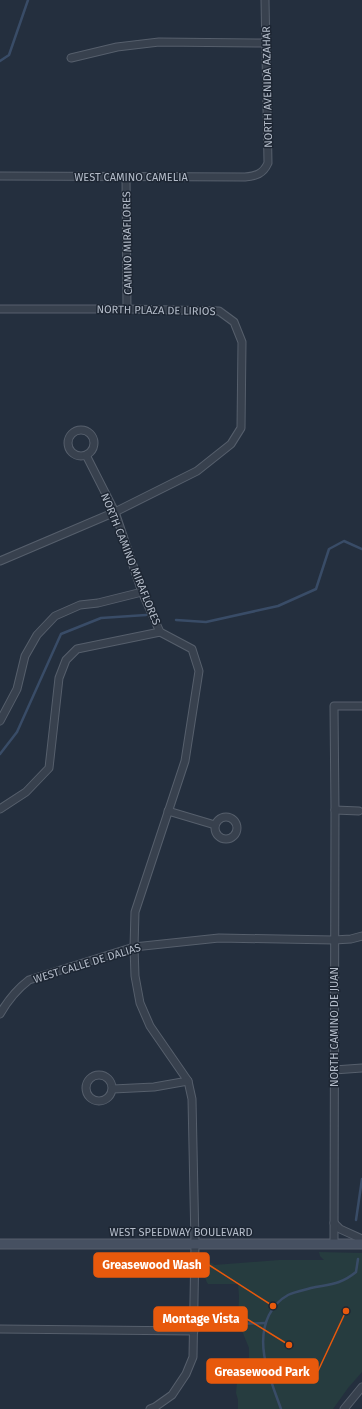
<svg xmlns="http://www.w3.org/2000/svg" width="362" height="1409" viewBox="0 0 362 1409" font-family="'Fira Sans',sans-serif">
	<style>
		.green { fill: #263c3f }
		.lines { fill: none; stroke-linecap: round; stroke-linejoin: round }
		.stream { stroke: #394c67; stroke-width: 2.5 }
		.minor-casing { stroke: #565f6c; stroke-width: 9 }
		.secondary-casing { stroke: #565f6c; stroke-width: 11 }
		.minor { stroke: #38414e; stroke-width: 7 }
		.secondary { stroke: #465061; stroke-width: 9 }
		.labels { text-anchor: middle; stroke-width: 3; stroke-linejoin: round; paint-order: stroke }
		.street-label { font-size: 11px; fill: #b4bcc9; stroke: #1d2633 }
		.leader { fill: none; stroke: #e8590c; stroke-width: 1.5 }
		.callout-dot { fill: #e8590c; stroke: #1d2633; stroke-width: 1.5 }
		.callout { fill: #e8590c; stroke: #e8590c; stroke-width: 1.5 }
		.callout-label { font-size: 12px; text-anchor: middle; font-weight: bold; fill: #fff }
	</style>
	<rect width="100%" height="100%" fill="#242f3e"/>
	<path class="green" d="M319 1252 362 1253V1372L348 1388 333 1409H238V1400L236 1393 237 1382 241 1383 242 1366 249 1358V1348L242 1331 205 1330V1323L238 1324 239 1296 238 1284H208C204 1279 204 1270 207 1264L212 1263 214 1265 279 1260H324L320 1256Z"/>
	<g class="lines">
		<g class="stream">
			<path d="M0 61 9 55 28 0"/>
			<path d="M176 620 206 622 278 606 316 589 329 549 344 541 362 549"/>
			<path d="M0 754 17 732 61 634 101 618 146 615"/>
			<path d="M356 1220 362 1179"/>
			<path d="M207 1325 265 1323"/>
			<path d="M281 1409C271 1380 254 1345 269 1315 273 1307 279 1300 288 1295 294 1292 304 1290 311 1288 330 1284 340 1285 356 1272L358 1259"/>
		</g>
		<defs>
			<g id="minor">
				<path d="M71 58 117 47 159 42 266 43"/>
				<path d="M0 176 245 177C256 176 263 174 268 163L265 0"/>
				<path d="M126 177 127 309"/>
				<path d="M0 309H127L219 311 234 322 242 342 241 428 231 444 197 471 115 512 0 561"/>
				<circle cx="81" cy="443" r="13"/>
				<path d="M86 455 115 512 142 592 160 632 192 649 199 671 185 761 135 912 134 947 135 976 140 1003 150 1026 188 1081 192 1099 195 1244 193 1357 186 1374 172 1395 155 1407 150 1409"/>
				<path d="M0 721 17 689 25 656 37 635 55 616 80 605 98 603 142 592"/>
				<path d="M0 809 26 792 49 768 59 678 66 660 77 649 160 632"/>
				<path d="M335 810 359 811"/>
				<path d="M168 811 215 825"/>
				<circle cx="226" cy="828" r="11"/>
				<path d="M0 1014C8 1000 16 990 29 980L134 947 219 938 334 940 351 939 362 936"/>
				<path d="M334 1070 362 1068"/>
				<circle cx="99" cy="1088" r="13"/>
				<path d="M113 1089 154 1087 188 1081"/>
				<path d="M334 1223 340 1229 362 1239"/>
				<path d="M334 1244 335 810 334 706H362"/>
				<path d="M0 1329 194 1331"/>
				<path d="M344 1409 362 1387"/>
			</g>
			<path id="secondary" d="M0 1244H362"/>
		</defs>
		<use href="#minor" class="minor-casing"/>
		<use href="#secondary" class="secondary-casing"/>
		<use href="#minor" class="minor"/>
		<use href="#secondary" class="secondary"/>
	</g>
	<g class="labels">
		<g class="street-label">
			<text transform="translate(267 87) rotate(-91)" y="4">NORTH AVENIDA AZAHAR</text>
			<text x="131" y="181">WEST CAMINO CAMELIA</text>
			<text transform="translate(127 243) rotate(-91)" y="4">CAMINO MIRAFLORES</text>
			<text transform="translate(156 310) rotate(1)" y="4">NORTH PLAZA DE LIRIOS</text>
			<text transform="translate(131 559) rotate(68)" y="4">NORTH CAMINO MIRAFLORES</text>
			<text transform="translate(87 963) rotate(-17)" y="4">WEST CALLE DE DALIAS</text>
			<text transform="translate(334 1027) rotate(-90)" y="4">NORTH CAMINO DE JUAN</text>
			<text x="181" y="1236">WEST SPEEDWAY BOULEVARD</text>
		</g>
	</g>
	<path class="leader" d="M273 1306L209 1265M289 1345L247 1319M346 1311L318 1371"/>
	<g class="callout-dot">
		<circle cx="273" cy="1306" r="4"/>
		<circle cx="289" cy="1345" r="4"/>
		<circle cx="346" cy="1311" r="4"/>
	</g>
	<g class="callout">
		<rect x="94" y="1253" width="115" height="24" rx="4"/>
		<rect x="154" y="1307" width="93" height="24" rx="4"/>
		<rect x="207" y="1359" width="111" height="24" rx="4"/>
	</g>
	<g class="callout-label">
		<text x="152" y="1269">Greasewood Wash</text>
		<text x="201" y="1323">Montage Vista</text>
		<text x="262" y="1376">Greasewood Park</text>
	</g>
</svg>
